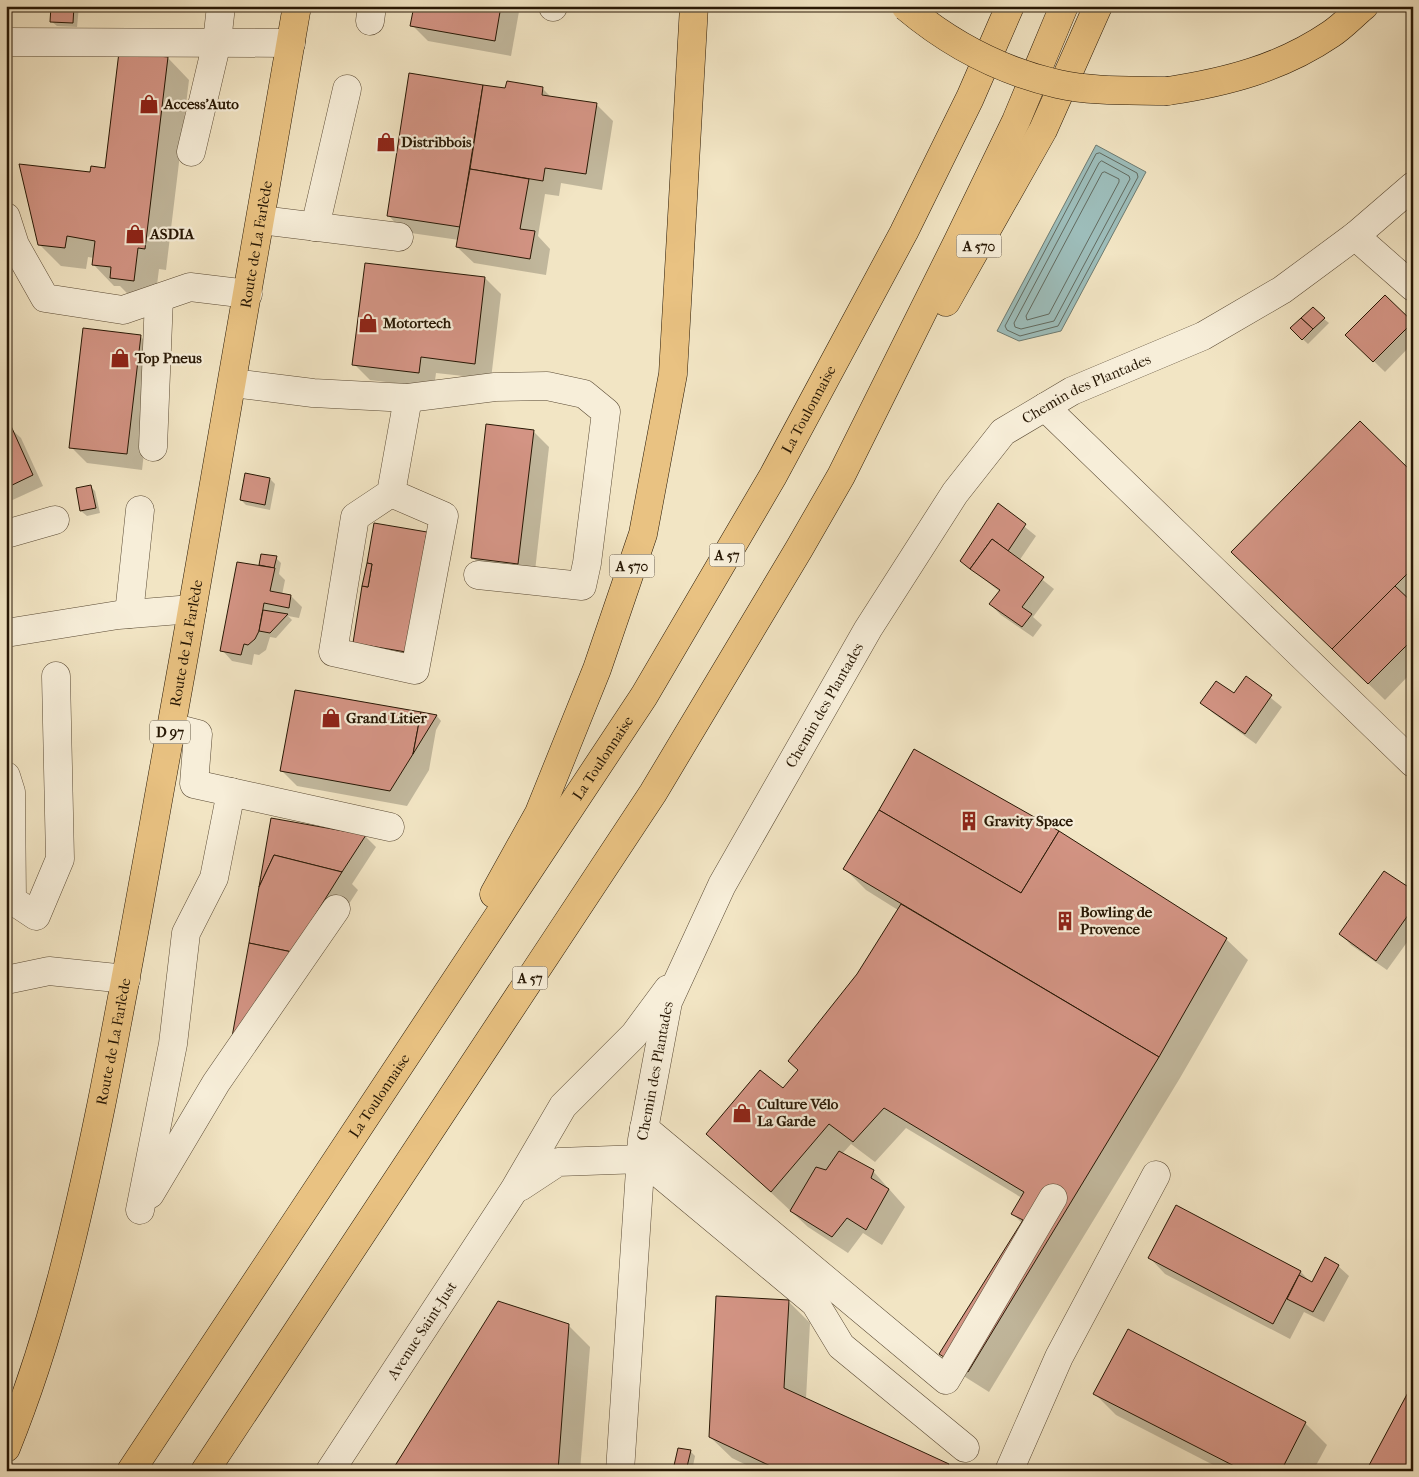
<svg xmlns="http://www.w3.org/2000/svg" width="1419" height="1477" viewBox="0 0 1419 1477" font-family="'IM FELL French Canon',serif">
	<style>
		.water { fill: #9dbdba; stroke: #6e7b71 }
		.shadow { fill: #0003 }
		.lines { fill: none; stroke-linecap: round; stroke-linejoin: round }
		.shore { stroke: #626a5f; stroke-width: 1 }
		.building { fill: #d39484; stroke: #271704 }
		.minor-casing { stroke: #5a4a34; stroke-width: 29 }
		.major-casing { stroke: #271704; stroke-width: 29 }
		.highway-casing { stroke: #271704; stroke-width: 29 }
		.minor { stroke: #f7eed9; stroke-width: 28 }
		.major { stroke: #e9c282; stroke-width: 28 }
		.highway { stroke: #e9c282; stroke-width: 28 }
		.highway-bridge-casing { stroke: #271704; stroke-width: 29; stroke-linecap: butt }
		.highway-bridge { stroke: #e9c282; stroke-width: 28 }
		.labels { text-anchor: middle; stroke-width: 4.5; stroke-linejoin: round; paint-order: stroke }
		.shield { fill: #f7eed9; stroke: #655844; stroke-width: 1 }
		.shield-label { font-size: 14px; font-weight: bold; fill: #271704 }
		.poi-label { font-size: 15px; font-weight: bold; fill: #271704; stroke: #f7eed9; text-anchor: start }
		.street-label { font-size: 15px; fill: #271704; stroke: #f7eed9 }
	</style>
	<rect width="100%" height="100%" fill="#f2e5c4"/>
	<filter id="stains"><feTurbulence type="fractalNoise" baseFrequency=".004" numOctaves="4"/><feColorMatrix values="0 0 0 0 .2 0 0 0 0 .09 0 0 0 0 .02 0 0 0 .5 -.17"/></filter>
	<radialGradient id="worn" r=".72"><stop offset=".6" stop-color="#630" stop-opacity="0"/><stop offset="1" stop-color="#630" stop-opacity=".3"/></radialGradient>
	<path class="water" d="M1096 145 1146 172 1061 331 1019 341 997 331Z"/>
	<g class="shadow">
		<path d="M52 6H79L77 27 57 26 51 21Z"/>
		<path d="M151 6H209V10L155 11Z"/>
		<path d="M415 6H520L511 56 428 41 412 25Z"/>
		<path d="M168 58 189 80 166 270 159 269 155 301 133 299 120 286H114L93 264 94 258 88 257 86 269 61 266 39 244 91 174 106 169Z"/>
		<path d="M410 75 506 89 542 88 551 97 597 105 613 121 602 190 561 183 559 196 545 194 538 236 550 249 546 275 474 263 457 247 459 240 404 232 388 215Z"/>
		<path d="M366 264 485 278 501 294 491 379 436 373 434 388 370 380 354 364Z"/>
		<path d="M1385 296 1413 324V343L1385 372 1347 335Z"/>
		<path d="M1324 319 1329 323 1308 344 1291 328Z"/>
		<path d="M140 336 156 352 142 470 87 463 71 447Z"/>
		<path d="M10 428 21 438 43 486 6 503V429Z"/>
		<path d="M533 431 549 447 534 580 488 574 472 557Z"/>
		<path d="M246 474 270 479 275 484 270 510 246 505 241 500Z"/>
		<path d="M1413 474V671L1385 700 1254 573Z"/>
		<path d="M90 486 95 491 100 513 87 516 81 511 77 489Z"/>
		<path d="M998 505 1036 536 1019 561 1054 589 1033 617 1042 625 1033 637 1001 615 990 604 1000 592 962 561Z"/>
		<path d="M375 525 422 668 354 642Z"/>
		<path d="M276 558 281 563 279 574 285 580 282 595 291 596 302 607 299 618 288 616 292 620 276 638 270 637 266 650 259 655 254 654 252 665 232 661 222 650 263 568 260 565Z"/>
		<path d="M1246 678 1282 707 1256 744 1213 713 1202 703 1234 695Z"/>
		<path d="M296 691 437 716 441 721 436 730 429 770 407 806 297 786 281 770Z"/>
		<path d="M272 820 366 837 376 847 352 884 358 890 308 967Z"/>
		<path d="M845 869 1226 939 1248 960 1180 1078 989 1392 962 1375 941 1354 1022 1223 1012 1213 1022 1198 906 1128 875 1162 851 1144 842 1154 873 1171 905 1207 882 1245 863 1233 848 1253 808 1227 708 1134 783 1089 799 1071 898 910 866 890Z"/>
		<path d="M1413 892V934L1387 970 1351 945 1341 934Z"/>
		<path d="M1176 1206 1301 1272 1312 1284 1338 1266 1349 1276 1324 1322 1304 1312 1290 1339 1165 1274 1149 1257Z"/>
		<path d="M788 1301 810 1323 806 1399 948 1465 954 1471H759L732 1458 710 1437Z"/>
		<path d="M499 1302 568 1325 590 1347 580 1471H396L394 1469Z"/>
		<path d="M1128 1331 1305 1423 1327 1445 1313 1471H1225L1116 1415 1095 1394Z"/>
		<path d="M1412 1386 1413 1471H1368Z"/>
		<path d="M690 1451 695 1456 692 1471H676Z"/>
	</g>
	<g class="lines">
		<g class="shore">
			<path d="M1100 153 1137 173 1138 177 1058 326 1020 336 1007 330 1005 326 1096 154Z"/>
			<path d="M1102 161 1129 176 1130 179 1054 321 1021 329 1015 327 1014 323 1099 163Z"/>
			<path d="M1105 172 1119 179V182L1049 314 1027 320 1026 316 1102 173Z"/>
		</g>
	</g>
	<g class="building">
		<path d="M51 6H74L73 23 50 22Z"/>
		<path d="M414 6H501L495 41 410 26Z"/>
		<path d="M119 52 168 57 145 249 138 248 134 281 110 278 111 267 92 265 95 241 67 236 65 248 38 245 19 164 90 172 91 166 105 168Z"/>
		<path d="M409 73 483 85 460 227 387 216Z"/>
		<path d="M507 81 543 87 542 95 597 103 586 174 545 168 543 181 470 169 483 85 505 88Z"/>
		<path d="M470 169 529 179 520 229 535 231 530 259 456 247Z"/>
		<path d="M365 263 485 277 475 364 421 357 419 373 352 365Z"/>
		<path d="M1385 295 1413 322 1373 362 1345 335Z"/>
		<path d="M1313 307 1325 318 1313 329 1301 318Z"/>
		<path d="M1301 318 1313 329 1302 340 1290 328Z"/>
		<path d="M83 328 141 335 127 454 69 448Z"/>
		<path d="M1360 421 1413 473V568L1332 649 1231 552Z"/>
		<path d="M486 424 534 430 518 564 471 558Z"/>
		<path d="M11 426 33 475 6 488V428Z"/>
		<path d="M245 473 270 478 265 505 240 500Z"/>
		<path d="M91 485 96 508 80 511 76 488Z"/>
		<path d="M998 503 1026 524 1008 551 992 539 970 569 960 561Z"/>
		<path d="M374 523 427 532 406 652 353 643 362 586 368 587 372 564 367 563Z"/>
		<path d="M992 539 1044 577 1022 607 1032 614 1022 627 989 604 1000 590 970 569Z"/>
		<path d="M261 554 277 556 274 568 259 565Z"/>
		<path d="M237 562 275 568 270 591 291 595 289 608 264 603 259 631 255 639 248 645 244 644 241 655 220 651Z"/>
		<path d="M367 563 372 564 368 587 362 586Z"/>
		<path d="M1395 586 1413 603V639L1368 684 1332 649Z"/>
		<path d="M263 610 288 614 270 633 259 631Z"/>
		<path d="M1246 676 1272 695 1245 734 1200 703 1216 681 1234 693Z"/>
		<path d="M295 690 421 712 413 754 390 791 280 771Z"/>
		<path d="M421 712 437 715 413 754Z"/>
		<path d="M914 749 1059 831 1021 893 879 810Z"/>
		<path d="M879 810 1021 893 1059 831 1227 938 1159 1057 843 869Z"/>
		<path d="M271 818 366 835 342 872 274 855 259 887Z"/>
		<path d="M274 855 342 872 292 952 249 943 259 887Z"/>
		<path d="M1384 871 1413 890V908L1376 961 1339 934Z"/>
		<path d="M901 904 1159 1057 968 1372 939 1354 1023 1220 1011 1214 1024 1192 884 1108 853 1142 829 1124 771 1192 706 1134 760 1070 783 1088 798 1070 788 1061 857 974Z"/>
		<path d="M249 943 292 952 232 1037Z"/>
		<path d="M839 1151 874 1170 871 1178 889 1189 866 1230 847 1218 832 1237 790 1211 816 1167 826 1170Z"/>
		<path d="M1176 1205 1301 1271 1273 1324 1148 1258Z"/>
		<path d="M1325 1257 1339 1265 1313 1312 1287 1299 1299 1275 1312 1282Z"/>
		<path d="M716 1296 789 1300 784 1388 949 1464 945 1471H781L709 1437Z"/>
		<path d="M498 1301 569 1324 558 1471 393 1469Z"/>
		<path d="M1128 1329 1306 1422 1281 1471H1244L1093 1394Z"/>
		<path d="M1412 1385 1413 1471H1366Z"/>
		<path d="M678 1448 691 1450 686 1471 673 1470Z"/>
	</g>
	<g class="lines">
		<defs>
			<g id="minor">
				<path d="M553 7V6"/>
				<path d="M370 21 372 6"/>
				<path d="M6 42 291 43"/>
				<path d="M191 152 217 42 221 6"/>
				<path d="M6 217 15 245 45 298 123 310 190 287 248 294"/>
				<path d="M261 220 399 237"/>
				<path d="M315 227 347 89"/>
				<path d="M1355 236 1413 287"/>
				<path d="M233 383 313 393 408 398 495 387 547 386 584 394 606 412 587 563 582 586 478 575"/>
				<path d="M1045 407 1413 763"/>
				<path d="M153 447 159 298"/>
				<path d="M391 493 444 516 415 670 333 652 355 517 391 493 408 398"/>
				<path d="M6 534 55 520"/>
				<path d="M129 614 140 510"/>
				<path d="M6 633 118 615 192 609"/>
				<path d="M171 727 198 734 194 784 390 827"/>
				<path d="M6 776 11 792 12 900 36 916 60 859 56 676"/>
				<path d="M6 980 49 971 126 979"/>
				<path d="M644 1128 946 1380 1053 1198"/>
				<path d="M520 1187 558 1162 642 1159 815 1303 841 1346 965 1448"/>
				<path d="M150 1194 216 1083 336 909"/>
				<path d="M140 1210 173 1044 186 933 214 878 231 792"/>
				<path id="s1" d="M330 1471 514 1190 563 1106 634 1035 668 989"/>
				<path id="s2" d="M620 1471 642 1140 668 1002 722 885 868 629 955 493 1003 432 1072 391 1203 336 1282 290 1355 236 1413 186"/>
				<path d="M1009 1471 1059 1357 1156 1175"/>
			</g>
			<g id="major">
				<path id="s3" d="M6 1448C51 1337 77 1223 101 1106 120 1012 137 917 154 823 203 551 251 279 297 6"/>
			</g>
			<g id="highway">
				<path d="M1168 91C1227 82 1281 68 1331 34 1343 26 1353 15 1364 6"/>
				<path d="M946 302 1043 130 1098 6"/>
				<path d="M494 894 539 813 597 669 643 534 673 374 694 6"/>
				<path id="s4" d="M131 1471 644 696 773 476 904 232 970 98 1010 6"/>
				<path d="M205 1471 653 793 799 549 841 476 958 241 1016 121 1064 6"/>
			</g>
		</defs>
		<use href="#minor" class="minor-casing"/>
		<use href="#major" class="major-casing"/>
		<use href="#highway" class="highway-casing"/>
		<use href="#minor" class="minor"/>
		<use href="#major" class="major"/>
		<use href="#highway" class="highway"/>
		<defs>
			<path id="highway-bridge" d="M906 7C950 44 1001 71 1058 84 1093 92 1132 90 1168 91"/>
		</defs>
		<use href="#highway-bridge" class="highway-bridge-casing"/>
		<use href="#highway-bridge" class="highway-bridge"/>
	</g>
	<defs>
		<symbol id="shop-bare" viewBox="-9 -9 18 18"><path d="M-5-2.5h2.3a2.7 3.5 0 0 1 5.4 0H5L5.5 6h-11ZM-1.5-2.5h3a1.5 2.3 0 0 0-3 0Z" fill="#8f2418" stroke="#f7eed9" stroke-width="2.5" paint-order="stroke"/></symbol>
		<symbol id="building-bare" viewBox="-9 -9 18 18"><path d="M-4-6H4V6H1V3H-1V6H-4ZM-2.5-4.3h1.7v1.8h-1.7ZM.8-4.3h1.7v1.8H.8ZM-2.5-1h1.7V.8h-1.7ZM.8-1h1.7V.8H.8Z" fill="#8f2418" stroke="#f7eed9" stroke-width="2.5" paint-order="stroke"/></symbol>
	</defs>
	<g fill-rule="evenodd">
		<use href="#shop-bare" x="135" y="90" width="28" height="28"/>
		<use href="#shop-bare" x="372" y="128" width="28" height="28"/>
		<use href="#shop-bare" x="121" y="220" width="28" height="28"/>
		<use href="#shop-bare" x="354" y="309" width="28" height="28"/>
		<use href="#shop-bare" x="106" y="344" width="28" height="28"/>
		<use href="#shop-bare" x="317" y="704" width="28" height="28"/>
		<use href="#building-bare" x="955" y="807" width="28" height="28"/>
		<use href="#building-bare" x="1051" y="907" width="28" height="28"/>
		<use href="#shop-bare" x="728" y="1099" width="28" height="28"/>
	</g>
	<g class="labels">
		<g class="shield">
			<rect x="956.5" y="234.5" width="45" height="23" rx="4"/>
			<rect x="709.5" y="543.5" width="35" height="23" rx="4"/>
			<rect x="609.5" y="554.5" width="45" height="23" rx="4"/>
			<rect x="150" y="720.5" width="40" height="23" rx="4"/>
			<rect x="512.5" y="966.5" width="35" height="23" rx="4"/>
		</g>
		<g class="shield-label">
			<text x="979" y="251">A 570</text>
			<text x="727" y="560">A 57</text>
			<text x="632" y="571">A 570</text>
			<text x="170" y="737">D 97</text>
			<text x="530" y="983">A 57</text>
		</g>
		<g class="poi-label">
			<text x="164" y="109">Access'Auto</text>
			<text x="401" y="147">Distribbois</text>
			<text x="150" y="239">ASDIA</text>
			<text x="383" y="328">Motortech</text>
			<text x="135" y="363">Top Pneus</text>
			<text x="346" y="723">Grand Litier</text>
			<text x="984" y="826">Gravity Space</text>
			<text x="1080" y="917">Bowling de<tspan x="1080" dy="17">Provence</tspan></text>
			<text x="757" y="1109">Culture Vélo<tspan x="757" dy="17">La Garde</tspan></text>
		</g>
		<g class="street-label">
			<text dy="5" stroke="none"><textPath href="#s3" startOffset="1231">Route de La Farlède</textPath></text>
			<text dy="5" stroke="none"><textPath href="#s2" startOffset="1229">Chemin des Plantades</textPath></text>
			<text dy="5" stroke="none"><textPath href="#s4" startOffset="1260">La Toulonnaise</textPath></text>
			<text dy="5" stroke="none"><textPath href="#s3" startOffset="826">Route de La Farlède</textPath></text>
			<text dy="5" stroke="none"><textPath href="#s2" startOffset="808">Chemin des Plantades</textPath></text>
			<text dy="5" stroke="none"><textPath href="#s4" startOffset="855">La Toulonnaise</textPath></text>
			<text dy="5" stroke="none"><textPath href="#s3" startOffset="421">Route de La Farlède</textPath></text>
			<text dy="5" stroke="none"><textPath href="#s2" startOffset="402">Chemin des Plantades</textPath></text>
			<text dy="5" stroke="none"><textPath href="#s4" startOffset="450">La Toulonnaise</textPath></text>
			<text dy="5" stroke="none"><textPath href="#s1" startOffset="168">Avenue Saint-Just</textPath></text>
		</g>
	</g>
	<rect width="1419" height="1477" fill="none" stroke="#f2e5c4" stroke-width="25"/>
	<rect x="8" y="8" width="1404" height="1462" fill="none" stroke="#271704" stroke-width="2.5"/>
	<rect x="12" y="12" width="1394" height="1452" fill="none" stroke="#271704"/>
	<rect width="100%" height="100%" filter="url(#stains)"/>
	<rect width="100%" height="100%" fill="url(#worn)"/>
</svg>
